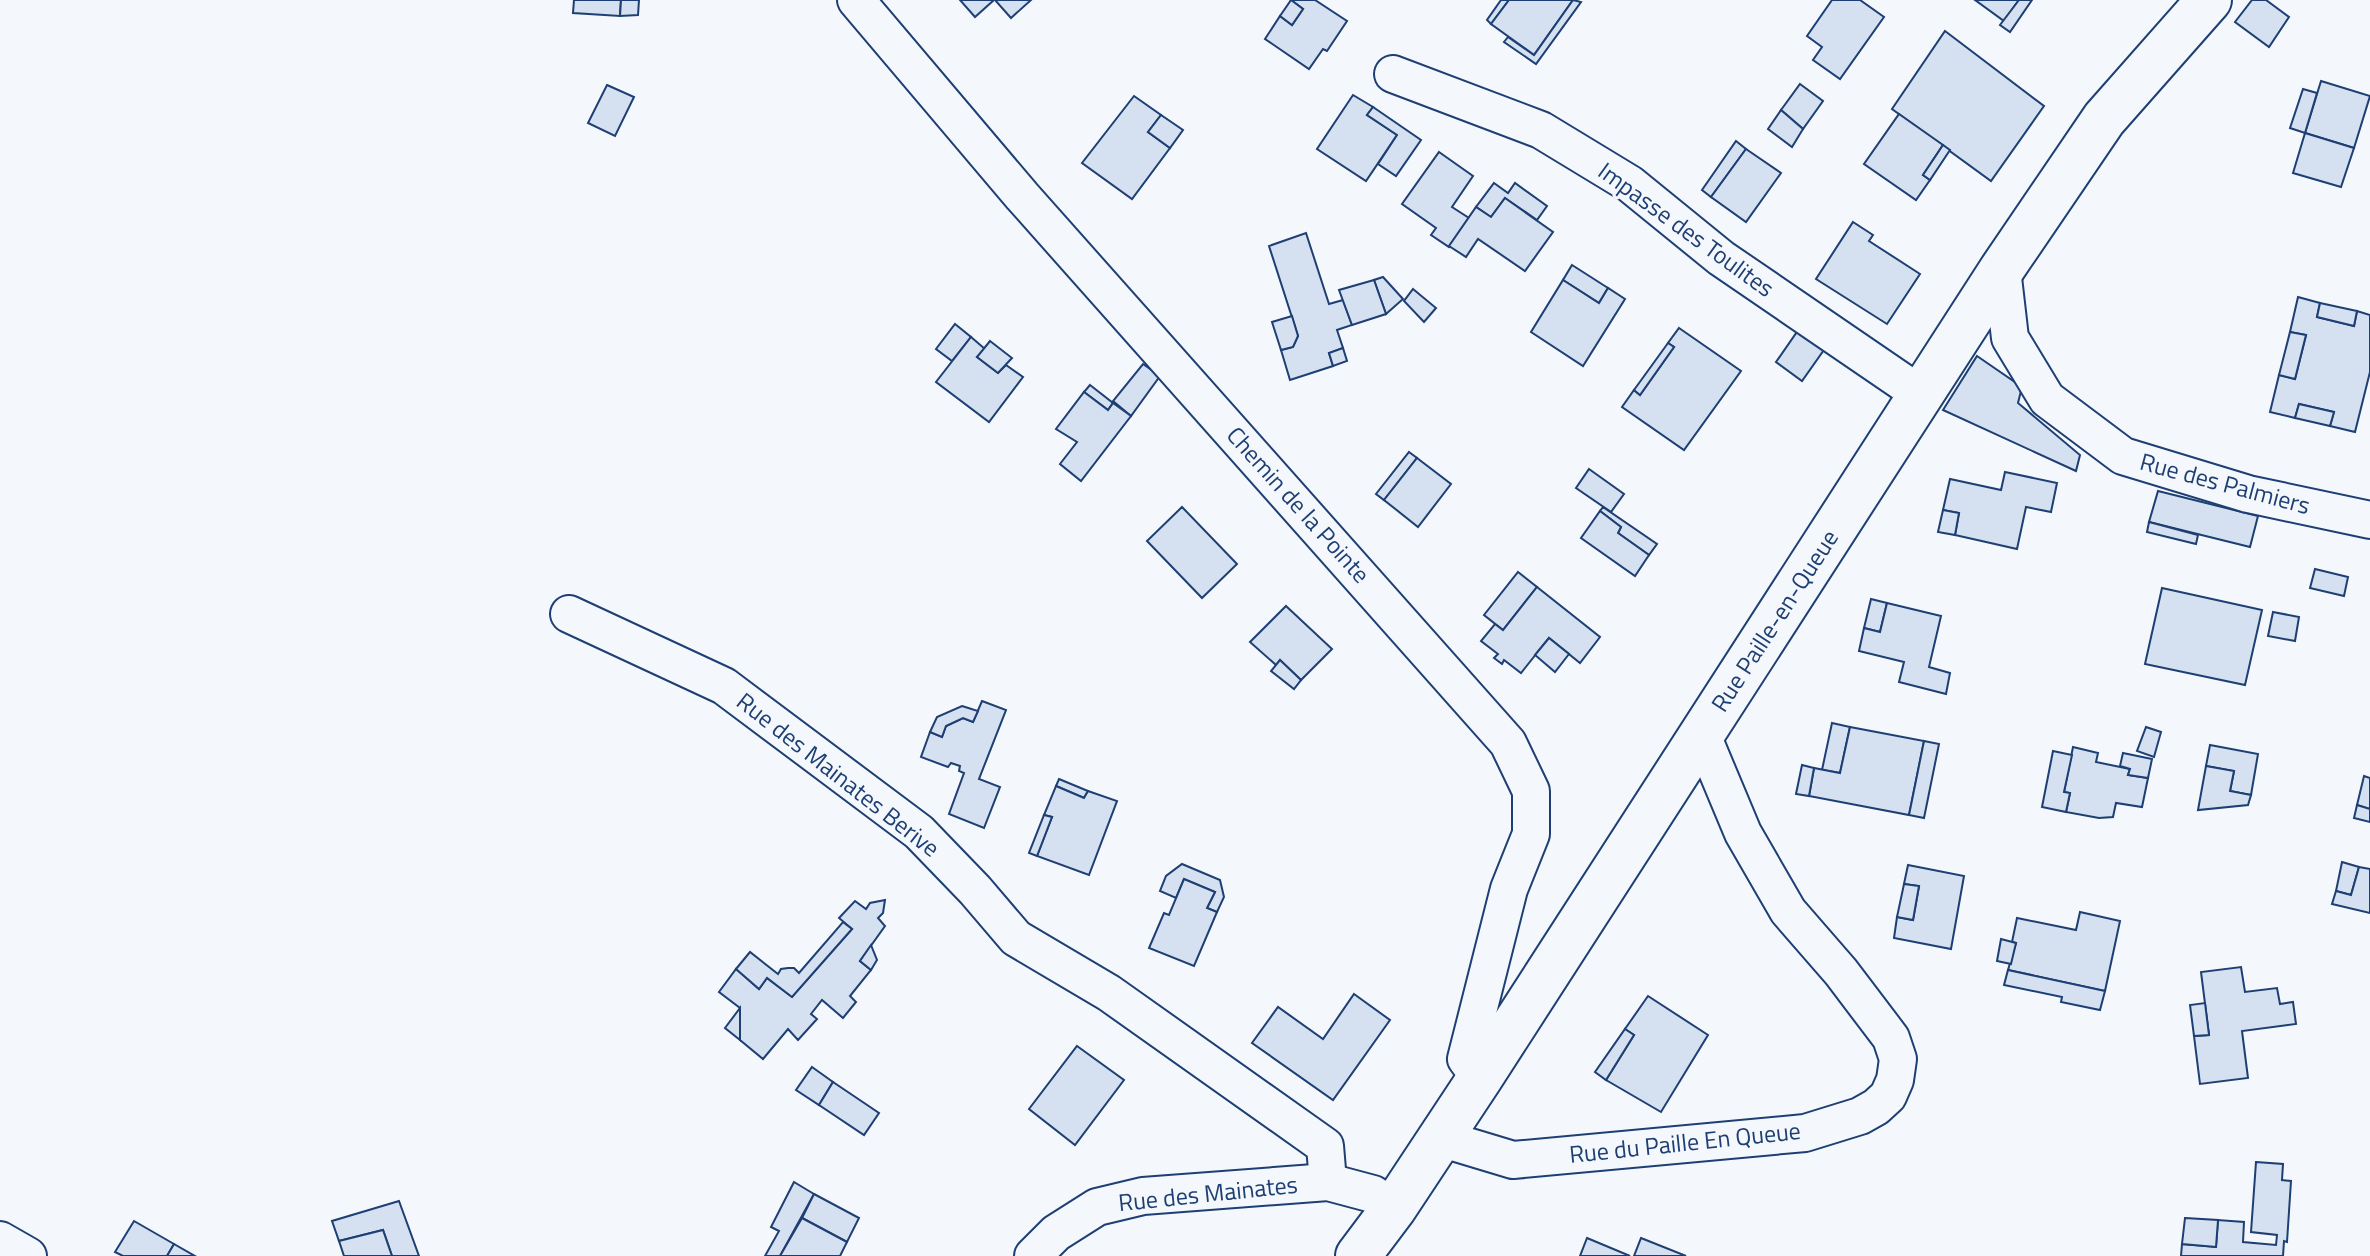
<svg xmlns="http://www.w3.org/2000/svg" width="2370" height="1256" viewBox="0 0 2370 1256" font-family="'Titillium Web',sans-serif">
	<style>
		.building { fill: #d5e0f0; stroke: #1d3f73; stroke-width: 2 }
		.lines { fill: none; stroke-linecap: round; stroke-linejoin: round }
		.minor-casing { stroke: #1d3f73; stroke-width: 40 }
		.secondary-casing { stroke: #1d3f73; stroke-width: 48 }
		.minor { stroke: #f4f7fb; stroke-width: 36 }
		.secondary { stroke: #f4f7fb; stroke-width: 44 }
		.labels { text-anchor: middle; stroke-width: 6; stroke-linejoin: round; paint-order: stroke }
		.street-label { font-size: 24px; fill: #1d3f73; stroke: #f4f7fb }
	</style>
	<rect width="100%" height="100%" fill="#f4f7fb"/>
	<g class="building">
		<path d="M574 0H621L620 16 573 13Z"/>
		<path d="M621 0H639L638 15 620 16Z"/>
		<path d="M960 0H994L975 17Z"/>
		<path d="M995 0H1031L1011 18Z"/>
		<path d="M1291 0H1315L1347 21 1327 51 1323 49 1309 69 1265 39 1280 16 1292 25 1303 9Z"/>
		<path d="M1291 0 1303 9 1292 25 1280 16Z"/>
		<path d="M1501 0H1509L1491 24 1487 20Z"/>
		<path d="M1509 0H1573L1534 55 1491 24Z"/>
		<path d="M1573 0 1581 2 1536 64 1504 42 1508 37 1534 55Z"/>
		<path d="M1832 0H1860L1884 17 1840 79 1813 60 1822 47 1807 36Z"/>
		<path d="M1975 0H2019L2004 21Z"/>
		<path d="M2019 0H2032L2010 32 2000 25Z"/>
		<path d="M2252 0H2266L2289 17 2269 47 2235 22Z"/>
		<path d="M1945 31 2044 106 1991 181 1892 109Z"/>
		<path d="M2321 81 2370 96 2354 148 2305 133Z"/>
		<path d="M1800 84 1823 101 1803 129 1781 110Z"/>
		<path d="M607 85 634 97 615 136 588 123Z"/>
		<path d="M2303 89 2317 93 2305 133 2290 128Z"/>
		<path d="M1353 95 1373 107 1367 115 1397 135 1366 181 1317 149Z"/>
		<path d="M1134 96 1161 115 1148 132 1170 148 1132 199 1082 163Z"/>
		<path d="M1373 107 1421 140 1396 176 1378 164 1397 135 1367 115Z"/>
		<path d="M1781 110 1803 129 1792 147 1768 129Z"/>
		<path d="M1899 114 1943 145 1923 175 1930 180 1916 200 1864 164Z"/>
		<path d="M1161 115 1183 130 1170 148 1148 132Z"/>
		<path d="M2305 133 2354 148 2341 187 2293 173Z"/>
		<path d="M1736 141 1746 149 1711 197 1702 190Z"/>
		<path d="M1943 145 1950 150 1930 180 1923 175Z"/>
		<path d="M1746 149 1781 173 1746 222 1711 197Z"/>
		<path d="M1439 152 1473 176 1452 207 1469 218 1449 247 1431 235 1436 228 1402 204Z"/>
		<path d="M1494 183 1508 193 1515 183 1547 206 1537 220 1505 198 1491 217 1476 207Z"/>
		<path d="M1505 198 1553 232 1525 271 1478 239 1466 257 1449 246 1476 207 1491 217Z"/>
		<path d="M1853 222 1873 235 1869 241 1920 274 1887 324 1816 279Z"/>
		<path d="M1306 233 1329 304 1343 300 1352 325 1337 330 1343 348 1329 353 1333 366 1290 380 1281 350 1293 347 1298 336 1269 246Z"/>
		<path d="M1572 265 1608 288 1599 303 1563 280Z"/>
		<path d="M1383 277 1403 299 1386 314 1374 280Z"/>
		<path d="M1374 280 1386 314 1352 325 1339 290Z"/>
		<path d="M1563 280 1599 303 1608 288 1625 299 1583 366 1531 332Z"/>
		<path d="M1413 289 1436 308 1424 322 1404 301Z"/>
		<path d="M2298 297 2320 303 2317 317 2354 326 2357 311 2370 315V372L2355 432 2330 426 2334 412 2299 404 2295 418 2270 412 2279 375 2295 379 2306 335 2290 332Z"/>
		<path d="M2320 303 2357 311 2354 326 2317 317Z"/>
		<path d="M1292 316 1298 336 1293 347 1281 350 1272 322Z"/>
		<path d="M955 324 971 337 952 361 936 349Z"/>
		<path d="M1679 328 1741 371 1684 450 1622 407 1634 390 1640 395 1674 347 1668 343Z"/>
		<path d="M1799 329 1826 347 1802 381 1776 362Z"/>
		<path d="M2290 332 2306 335 2295 379 2279 375Z"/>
		<path d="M971 337 985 349 977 357 998 373 1006 365 1023 377 989 422 936 382Z"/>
		<path d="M990 341 1012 358 998 373 977 357Z"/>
		<path d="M1668 343 1674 347 1640 395 1634 390Z"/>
		<path d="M1343 348 1347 361 1333 366 1329 353Z"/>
		<path d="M1977 356 2022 387 2018 403 2080 455 2076 471 1943 410Z"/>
		<path d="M1143 364 1160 376 1131 416 1113 401Z"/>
		<path d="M1090 385 1113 403 1108 410 1084 392Z"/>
		<path d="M1084 392 1108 410 1113 403 1131 416 1081 481 1060 464 1077 442 1056 429Z"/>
		<path d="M2299 404 2334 412 2330 426 2295 418Z"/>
		<path d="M1409 452 1417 458 1384 500 1376 494Z"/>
		<path d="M1417 458 1451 484 1418 527 1384 500Z"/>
		<path d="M1589 469 1624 494 1611 512 1576 488Z"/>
		<path d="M2005 472 2057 483 2051 512 2026 507 2017 549 1955 535 1959 513 1943 510 1950 479 2001 490Z"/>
		<path d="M2158 491 2258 516 2250 547 2149 522Z"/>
		<path d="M1182 507 1237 564 1202 598 1147 541Z"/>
		<path d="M1603 507 1657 544 1649 555 1618 533 1621 527 1600 511Z"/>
		<path d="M1943 510 1959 513 1955 535 1938 532Z"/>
		<path d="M1600 511 1621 527 1618 533 1649 555 1635 576 1581 538Z"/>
		<path d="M2149 522 2198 535 2196 544 2147 532Z"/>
		<path d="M2315 569 2348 577 2344 596 2310 588Z"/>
		<path d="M1518 572 1537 587 1503 630 1484 615Z"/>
		<path d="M1537 587 1600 637 1580 663 1549 638 1521 673 1504 660 1502 664 1494 658 1498 654 1481 641 1495 624 1503 630Z"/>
		<path d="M2162 588 2262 610 2245 685 2145 664Z"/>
		<path d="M1871 599 1887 603 1880 632 1864 628Z"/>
		<path d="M1887 603 1941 616 1929 667 1950 673 1946 694 1899 682 1904 662 1859 651 1864 628 1880 632Z"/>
		<path d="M1286 606 1332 649 1301 680 1280 660 1276 665 1250 642Z"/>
		<path d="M2273 612 2299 617 2295 641 2268 636Z"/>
		<path d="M1549 638 1569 654 1555 672 1535 655Z"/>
		<path d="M1280 660 1301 680 1294 689 1271 671Z"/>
		<path d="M982 701 1006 710 979 779 1000 787 984 828 949 814 964 773 959 771 960 766 951 763 948 767 921 757 930 732 942 737 946 726 963 718 973 722Z"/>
		<path d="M962 706 978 711 973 722 963 718 946 726 942 737 930 732 937 717Z"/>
		<path d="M1832 723 1850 727 1840 773 1822 770Z"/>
		<path d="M1850 727 1924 741 1909 815 1809 796 1814 768 1840 773Z"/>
		<path d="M2146 727 2161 732 2154 757 2137 751Z"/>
		<path d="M1924 741 1939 744 1924 818 1909 815Z"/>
		<path d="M2210 745 2258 754 2251 795 2230 791 2234 771 2206 766Z"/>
		<path d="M2073 747 2098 753 2096 762 2130 769 2128 775 2148 778 2142 807 2116 803 2113 817 2099 818 2066 812 2070 793 2064 792Z"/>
		<path d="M2053 751 2072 755 2064 792 2070 793 2066 812 2042 807Z"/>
		<path d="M2123 753 2152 759 2148 778 2128 775 2130 769 2120 766Z"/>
		<path d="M1802 765 1814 768 1809 796 1796 794Z"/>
		<path d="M2206 766 2234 771 2230 791 2251 795 2248 805 2198 810Z"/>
		<path d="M2364 776 2370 778V809L2357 805Z"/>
		<path d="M1059 779 1088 791 1084 798 1056 786Z"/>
		<path d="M1056 786 1084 798 1088 791 1117 801 1089 875 1037 856 1052 817 1044 815Z"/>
		<path d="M2357 805 2370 809V822L2354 818Z"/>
		<path d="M1044 815 1052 817 1037 856 1029 853Z"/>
		<path d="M2342 862 2359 867 2351 895 2336 891Z"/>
		<path d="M1182 864 1220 880 1224 897 1217 912 1207 908 1215 892 1184 879 1176 898 1160 891 1166 876Z"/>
		<path d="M1908 865 1964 876 1951 949 1894 938 1897 917 1913 920 1919 886 1904 884Z"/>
		<path d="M2359 867 2370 869V913L2332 904 2336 891 2351 895Z"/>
		<path d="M1184 879 1215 892 1207 908 1217 912 1194 966 1149 948 1164 913 1169 915Z"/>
		<path d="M1904 884 1919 886 1913 920 1897 917Z"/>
		<path d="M885 900 883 913 878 918 885 926 860 961 871 970 850 996 856 1002 843 1018 822 1000 811 1014 817 1019 798 1040 788 1029 763 1059 740 1040V1008L719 992 736 969 759 989 767 978 792 997 852 929 839 918 855 901 866 909 870 903Z"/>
		<path d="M2080 912 2120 921 2105 991 2008 970 2016 943 2012 942 2017 918 2076 930Z"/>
		<path d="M843 922 852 929 792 997 767 978 759 989 736 969 750 952 778 974 781 969 788 968H794L799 973Z"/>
		<path d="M2001 939 2016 943 2011 964 1997 961Z"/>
		<path d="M871 945 877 960 871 970 860 961Z"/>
		<path d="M2241 967 2245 992 2277 988 2280 1004 2293 1002 2296 1024 2242 1031 2248 1078 2200 1084 2194 1036 2209 1035 2201 972Z"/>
		<path d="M2008 970 2105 991 2100 1010 2061 1002 2062 997 2004 985Z"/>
		<path d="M1354 994 1390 1020 1333 1100 1252 1043 1278 1007 1323 1039Z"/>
		<path d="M1648 996 1708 1035 1661 1112 1606 1080 1634 1035 1625 1029Z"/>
		<path d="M2205 1003 2209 1035 2194 1036 2190 1005Z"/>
		<path d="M740 1008V1040L725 1028Z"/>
		<path d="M1625 1029 1634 1035 1606 1080 1595 1072Z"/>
		<path d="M1077 1046 1124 1080 1075 1145 1029 1109Z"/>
		<path d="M812 1067 833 1082 819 1105 796 1090Z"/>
		<path d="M833 1082 879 1113 864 1135 819 1105Z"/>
		<path d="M2256 1162 2283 1164 2282 1180 2291 1181 2287 1242 2284 1241 2283 1256H2181L2182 1244 2216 1247 2218 1220 2244 1222 2243 1242 2276 1245 2277 1235 2251 1232Z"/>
		<path d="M794 1182 814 1194 780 1256H765L779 1231 771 1227Z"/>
		<path d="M814 1194 859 1218 847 1242 802 1218Z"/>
		<path d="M399 1201 419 1256H392L383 1230 339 1241 332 1221Z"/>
		<path d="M802 1218 847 1242 840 1256H780Z"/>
		<path d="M2185 1218 2218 1220 2216 1247 2182 1244Z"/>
		<path d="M134 1221 174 1244 167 1256H123L115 1252Z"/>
		<path d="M383 1230 392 1256H344L339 1241Z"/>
		<path d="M1587 1238 1630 1256H1580Z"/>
		<path d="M1641 1238 1686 1256H1634Z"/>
		<path d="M174 1244 195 1256H167Z"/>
	</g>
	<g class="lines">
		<defs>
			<g id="minor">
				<path d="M856 0 1022 196 1508 743 1531 791V834L1509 889 1466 1059 1480 1078"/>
				<path d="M1393 74 1541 130 1630 184 1721 258 1920 394"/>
				<path d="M2002 269 2010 338 2047 399 2123 456 2248 494 2370 520"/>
				<path d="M569 614 724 686 919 832 975 890 1016 938 1109 993 1325 1146 1328 1182"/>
				<path d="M1440 1138 1513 1160 1805 1133 1860 1116 1876 1107 1888 1096 1895 1080 1898 1059 1891 1038 1841 972 1788 911 1743 833 1702 735"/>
				<path d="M0 1240 28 1256"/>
				<path d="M1033 1256 1056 1233 1097 1207 1143 1196 1328 1182 1373 1194 1394 1208"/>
			</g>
			<path id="secondary" d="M1358 1256 1394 1208 1480 1078 2002 269 2104 119 2209 0"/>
		</defs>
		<use href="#minor" class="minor-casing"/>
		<use href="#secondary" class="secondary-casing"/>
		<use href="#minor" class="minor"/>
		<use href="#secondary" class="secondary"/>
	</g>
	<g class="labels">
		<g class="street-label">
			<text transform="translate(1686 230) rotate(36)" y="8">Impasse des Toulites</text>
			<text transform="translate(2225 484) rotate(15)" y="8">Rue des Palmiers</text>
			<text transform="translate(1298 505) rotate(48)" y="8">Chemin de la Pointe</text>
			<text transform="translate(1775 621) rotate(-57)" y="8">Rue Paille-en-Queue</text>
			<text transform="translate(838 775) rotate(38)" y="8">Rue des Mainates Berive</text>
			<text transform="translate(1685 1143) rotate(-6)" y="8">Rue du Paille En Queue</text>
			<text transform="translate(1208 1194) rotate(-6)" y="8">Rue des Mainates</text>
		</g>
	</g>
</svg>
